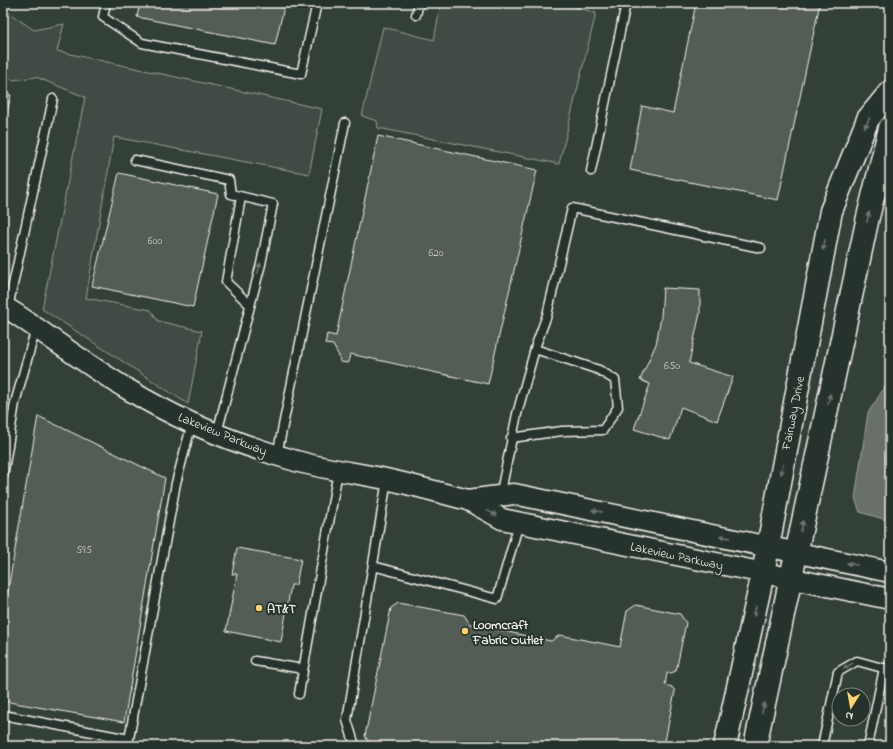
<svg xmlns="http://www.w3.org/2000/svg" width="893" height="749" viewBox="0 0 893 749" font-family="'Indie Flower',sans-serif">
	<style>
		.built { fill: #333f39; fill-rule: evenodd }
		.green { fill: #414b45; stroke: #9a9e96 }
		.water { fill: #676f68; stroke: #9fa39b }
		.building { fill: #525c55; stroke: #f4f1e8 }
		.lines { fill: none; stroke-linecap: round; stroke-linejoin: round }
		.service-casing { stroke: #f4f1e8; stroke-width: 11 }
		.tertiary-casing { stroke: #f4f1e8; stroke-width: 23 }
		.secondary-casing { stroke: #f4f1e8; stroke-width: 25 }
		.service { stroke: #26332d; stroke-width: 8 }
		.tertiary { stroke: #26332d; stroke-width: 20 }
		.secondary { stroke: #26332d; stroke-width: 22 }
		.oneway { fill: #6e766e }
		.poi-dot { fill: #ffd166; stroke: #26332d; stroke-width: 1.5 }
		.labels { text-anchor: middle; stroke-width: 4; stroke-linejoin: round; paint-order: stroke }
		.number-label { font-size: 11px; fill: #ccccc3 }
		.street-label { font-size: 13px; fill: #f4f1e8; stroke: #26332d }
		.poi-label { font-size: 13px; font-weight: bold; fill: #f4f1e8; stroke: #26332d; text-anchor: start }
	</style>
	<rect width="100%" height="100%" fill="#26332d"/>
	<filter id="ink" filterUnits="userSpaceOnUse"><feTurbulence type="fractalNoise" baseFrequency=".025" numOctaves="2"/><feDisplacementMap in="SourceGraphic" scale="8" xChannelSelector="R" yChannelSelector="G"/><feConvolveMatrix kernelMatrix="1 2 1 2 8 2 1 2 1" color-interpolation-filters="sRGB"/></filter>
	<g filter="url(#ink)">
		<path class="built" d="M3 3H890V746H3ZM839 695H863V719H839Z"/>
		<g class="green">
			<path d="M441 3H561L596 13 559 164 378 128 377 121 362 116 383 27 434 40Z"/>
			<path d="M3 9 34 30 64 24 57 51 322 109 309 174 114 137 86 298 151 310 158 321 202 331 188 404 42 309 85 97 36 77 14 80 3 78Z"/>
		</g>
		<path class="water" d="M890 379V521L860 512 855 498 868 413Z"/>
		<g class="building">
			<path d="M140 3H285L275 45 137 17Z"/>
			<path d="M696 3H820L778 200 630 170 642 106 673 113Z"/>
			<path d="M3 93 11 95 3 131Z"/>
			<path d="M378 136 537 170 488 384 350 354 348 363 340 362 339 356 333 345 325 344 327 334 336 336Z"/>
			<path d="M119 173 218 194 193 307 92 286Z"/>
			<path d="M663 288 700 290V313L689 363 733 377 717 421 681 407 670 440 634 429 650 384 640 380 656 344 661 317Z"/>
			<path d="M38 416 165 478 124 722 3 701V619Z"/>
			<path d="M237 548 301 559 296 585H291L281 642 226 631 237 574H232Z"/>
			<path d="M398 603 464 615 470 624 551 641 560 635 620 647 627 611 636 605 680 614 686 623 676 671 671 673H667L665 685 672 687 675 691 664 746H371L365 736 391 608Z"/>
		</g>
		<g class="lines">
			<defs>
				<g id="service">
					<path d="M106 3 103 17 142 43 301 74 317 3"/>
					<path d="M416 15 419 3"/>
					<path d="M135 160 229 180 231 194 273 204 261 264 217 433"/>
					<path d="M591 171 626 3"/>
					<path d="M241 197 226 282 250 305"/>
					<path d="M8 308 53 99"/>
					<path d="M511 438 562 431 603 430 618 407 615 380 599 370 535 349"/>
					<path d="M277 455 345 123"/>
					<path d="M3 476 15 403 36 328"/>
					<path d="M500 496 517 414 536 345 547 315 572 208 761 248"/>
					<path d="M373 566 497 599 519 523"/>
					<path d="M255 661 303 669"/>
					<path d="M299 694 338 471"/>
					<path d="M3 715 129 739 176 483 192 423"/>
					<path d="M355 746 347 720 387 480"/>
					<path d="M822 746 838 672 857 661 890 670"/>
					<path d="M868 746 884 668"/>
				</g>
				<g id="tertiary">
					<path d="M3 306 16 314C53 339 90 367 129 390 180 421 239 445 296 461 325 469 356 473 386 479 413 485 441 493 468 500"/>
					<path d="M890 572 514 494 468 500 502 519 890 599"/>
				</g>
				<g id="secondary">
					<path d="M725 746 763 573 831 211 868 119 890 92"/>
					<path d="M755 746 868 217 890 128"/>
				</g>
			</defs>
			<use href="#service" class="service-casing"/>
			<use href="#tertiary" class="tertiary-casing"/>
			<use href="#secondary" class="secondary-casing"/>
			<use href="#service" class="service"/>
			<use href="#tertiary" class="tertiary"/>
			<use href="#secondary" class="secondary"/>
		</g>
		<defs><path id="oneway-solid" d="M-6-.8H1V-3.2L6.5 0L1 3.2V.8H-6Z"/></defs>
		<g class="oneway">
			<use href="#oneway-solid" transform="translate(867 123) rotate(116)"/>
			<use href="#oneway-solid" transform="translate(868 217) rotate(-77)"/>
			<use href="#oneway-solid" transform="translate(824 245) rotate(102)"/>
			<use href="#oneway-solid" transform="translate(259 268) rotate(-76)"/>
			<use href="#oneway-solid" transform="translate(829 399) rotate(-78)"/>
			<use href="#oneway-solid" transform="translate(782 469) rotate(101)"/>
			<use href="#oneway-solid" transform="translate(597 511) rotate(-168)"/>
			<use href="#oneway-solid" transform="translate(492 513) rotate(29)"/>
			<use href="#oneway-solid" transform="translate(802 526) rotate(-78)"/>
			<use href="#oneway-solid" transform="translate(725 537) rotate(-169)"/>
			<use href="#oneway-solid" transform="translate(852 564) rotate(-168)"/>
			<use href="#oneway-solid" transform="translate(755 611) rotate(102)"/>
			<use href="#oneway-solid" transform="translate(848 666) rotate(149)"/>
			<use href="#oneway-solid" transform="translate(763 708) rotate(-78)"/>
		</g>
	</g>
	<g class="poi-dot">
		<circle cx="259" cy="608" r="4"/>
		<circle cx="465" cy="631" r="4"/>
	</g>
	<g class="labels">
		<g class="number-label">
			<text x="155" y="244">600</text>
			<text x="436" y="256">620</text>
			<text x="672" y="369">650</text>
			<text x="84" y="553">595</text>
		</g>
		<g class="street-label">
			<text transform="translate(792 413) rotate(-79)" y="5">Fairway Drive</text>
			<text transform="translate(223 433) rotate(22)" y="5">Lakeview Parkway</text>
			<text transform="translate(677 555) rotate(12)" y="5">Lakeview Parkway</text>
		</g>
		<g class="poi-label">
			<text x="267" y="613">AT&amp;T</text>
			<text x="473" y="629">Loomcraft<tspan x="473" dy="15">Fabric Outlet</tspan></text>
		</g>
	</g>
	<rect width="893" height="749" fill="none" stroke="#26332d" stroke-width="16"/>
	<rect x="8" y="8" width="877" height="733" fill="none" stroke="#f4f1e8" stroke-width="1.5" filter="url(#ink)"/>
	<g transform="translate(851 707) rotate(191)"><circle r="19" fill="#26332d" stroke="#787f78"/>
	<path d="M0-3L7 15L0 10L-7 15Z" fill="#ffd166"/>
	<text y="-6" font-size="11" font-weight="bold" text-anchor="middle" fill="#f4f1e8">N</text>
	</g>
</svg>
